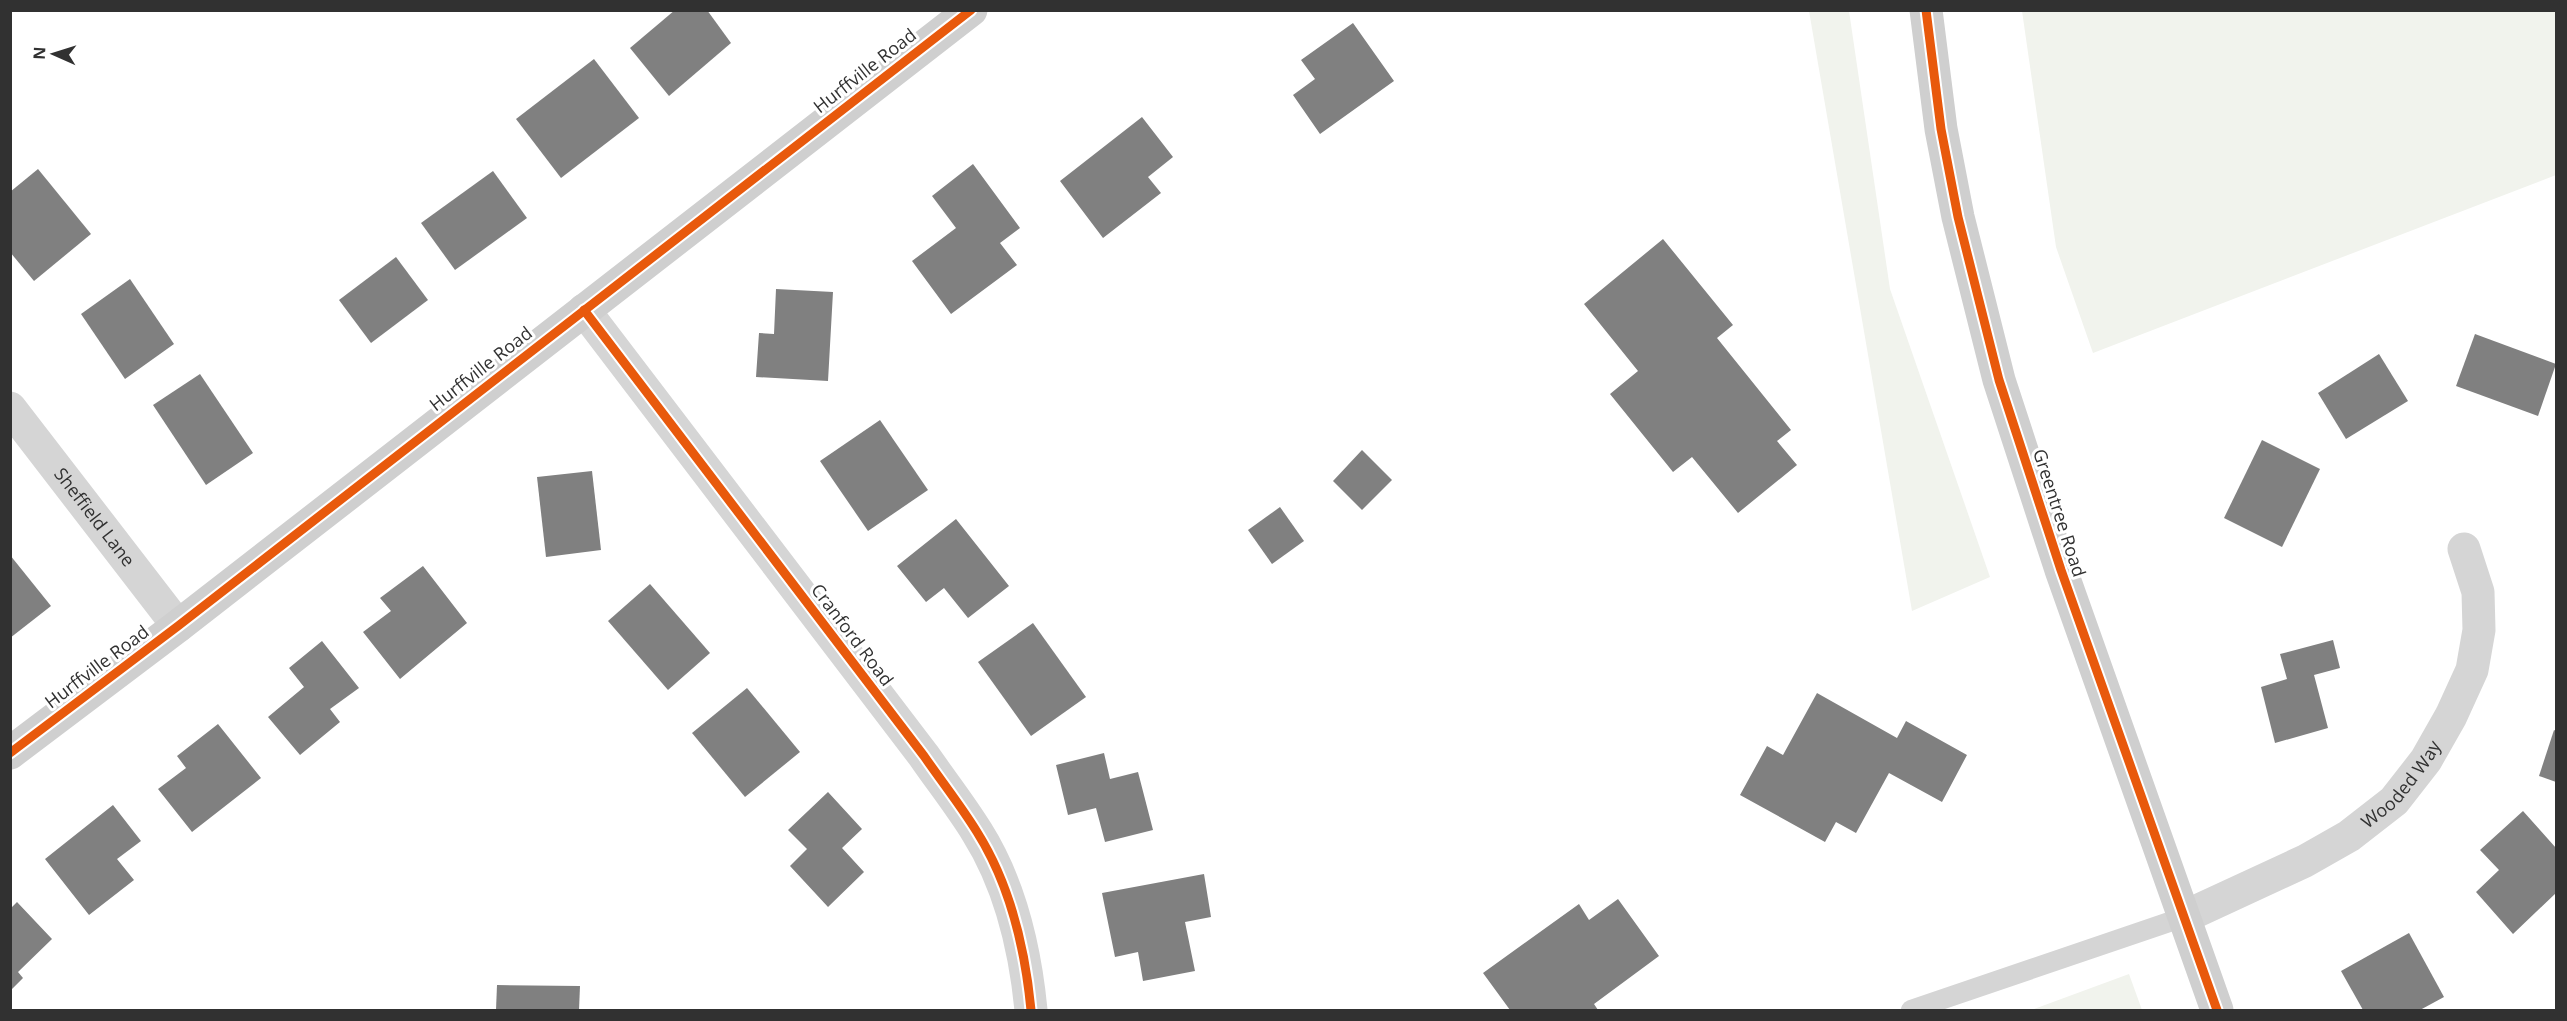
<svg xmlns="http://www.w3.org/2000/svg" width="2567" height="1021" viewBox="0 0 2567 1021" font-family="'Open Sans',sans-serif">
	<style>
		.green { fill: #f1f3ed }
		.building { fill: #808080 }
		.lines { fill: none; stroke-linecap: round; stroke-linejoin: round }
		.lane { stroke: #d5d5d5; stroke-width: 20 }
		.street { stroke: #d5d5d5; stroke-width: 33 }
		.secondary { stroke: #cfcfcf; stroke-width: 33 }
		.cycleway-casing { stroke: #fff; stroke-width: 13 }
		.cycleway { stroke: #e8590c; stroke-width: 9 }
		.labels { text-anchor: middle; stroke-width: 6; stroke-linejoin: round; paint-order: stroke }
		.street-label { font-size: 18px; fill: #313131; stroke: #fff }
	</style>
	<rect width="100%" height="100%" fill="#fff"/>
	<g class="green">
		<path d="M1809 11H1849L1890 289 1990 577 1912 611Z"/>
		<path d="M2022 11H2556V175L2093 353 2056 247Z"/>
		<path d="M2129 974 2142 1010H2031Z"/>
	</g>
	<g class="building">
		<path d="M675 10H707L731 43 669 96 630 48Z"/>
		<path d="M1353 23 1394 81 1320 134 1293 95 1315 79 1301 60Z"/>
		<path d="M594 59 639 118 561 178 516 119Z"/>
		<path d="M1142 117 1173 157 1148 177 1161 193 1103 238 1060 181Z"/>
		<path d="M973 164 1020 228 1000 243 1017 265 951 314 912 261 956 228 932 196Z"/>
		<path d="M38 169 91 234 34 281 10 252V192Z"/>
		<path d="M493 171 527 218 455 270 421 223Z"/>
		<path d="M1663 239 1733 325 1717 338 1791 430 1777 441 1797 465 1738 513 1692 457 1673 472 1610 394 1638 371 1584 304Z"/>
		<path d="M396 257 428 300 371 343 339 300Z"/>
		<path d="M130 279 174 344 125 379 81 314Z"/>
		<path d="M776 289 833 292 828 381 756 377 759 333 774 334Z"/>
		<path d="M2475 334 2556 364 2538 416 2456 386Z"/>
		<path d="M2379 354 2408 401 2346 439 2318 393Z"/>
		<path d="M200 374 253 453 206 485 153 405Z"/>
		<path d="M880 420 928 490 868 531 820 461Z"/>
		<path d="M2262 440 2320 469 2282 547 2224 518Z"/>
		<path d="M1362 450 1392 480 1362 510 1333 481Z"/>
		<path d="M592 471 601 550 546 557 537 477Z"/>
		<path d="M1280 507 1304 541 1272 564 1248 530Z"/>
		<path d="M956 519 1009 586 968 618 944 588 926 602 897 566Z"/>
		<path d="M10 555 51 606 10 638Z"/>
		<path d="M423 566 467 623 400 679 363 632 391 611 380 598Z"/>
		<path d="M650 584 710 653 668 690 608 621Z"/>
		<path d="M1033 623 1086 697 1031 736 978 662Z"/>
		<path d="M2333 640 2340 668 2314 675 2328 728 2275 743 2261 687 2287 679 2280 654Z"/>
		<path d="M322 641 359 688 330 709 340 722 300 755 268 717 304 687 289 668Z"/>
		<path d="M747 688 800 752 745 797 692 733Z"/>
		<path d="M1817 693 1897 738 1906 721 1967 755 1942 802 1889 773 1856 833 1836 822 1825 842 1740 795 1767 746 1783 755Z"/>
		<path d="M218 724 261 778 192 832 158 789 186 768 177 756Z"/>
		<path d="M2554 730 2556 731V782L2539 776Z"/>
		<path d="M1104 753 1110 779 1138 772 1153 830 1105 842 1096 808 1068 815 1056 765Z"/>
		<path d="M828 792 862 829 842 848 864 872 828 907 790 866 807 849 788 830Z"/>
		<path d="M113 805 141 841 117 859 134 880 89 915 45 859Z"/>
		<path d="M2523 811 2556 848V893L2513 934 2476 892 2499 870 2480 850Z"/>
		<path d="M1204 874 1211 917 1185 922 1195 971 1143 981 1138 952 1115 957 1102 893Z"/>
		<path d="M1618 899 1659 956 1594 1004 1598 1010H1510L1483 973 1579 904 1589 920Z"/>
		<path d="M17 902 52 939 18 972 23 978 10 991V909Z"/>
		<path d="M2409 933 2444 997 2420 1010H2363L2341 971Z"/>
		<path d="M497 985 580 986 579 1010H496Z"/>
	</g>
	<g class="lines">
		<path class="lane" d="M1911 1010 2184 917"/>
		<g class="street">
			<path d="M584 310 924 756C942 782 961 806 977 832 1011 886 1025 948 1031 1010"/>
			<path id="s1" d="M10 408 178 626"/>
			<path id="s2" d="M2184 917 2305 861 2349 836 2394 801 2426 760 2451 716 2472 670 2479 630 2478 592 2464 549"/>
		</g>
		<g class="secondary">
			<path d="M1926 10 1941 129 1958 217 1999 380 2061 570 2217 1010"/>
			<path d="M10 753 178 626 971 10"/>
		</g>
		<defs>
			<g id="cycleway">
				<path d="M1926 10 1941 129 1958 217 1999 380 2061 570 2217 1010"/>
				<path d="M584 310 924 756C942 782 961 806 977 832 1011 886 1025 948 1031 1010"/>
				<path d="M10 753 178 626 971 10"/>
			</g>
		</defs>
		<use href="#cycleway" class="cycleway-casing"/>
		<use href="#cycleway" class="cycleway"/>
	</g>
	<g class="labels">
		<g class="street-label">
			<text transform="translate(865 71) rotate(-38)" y="6">Hurffville Road</text>
			<text transform="translate(481 369) rotate(-38)" y="6">Hurffville Road</text>
			<text transform="translate(2059 513) rotate(72)" y="6">Greentree Road</text>
			<text dy="6" stroke="none"><textPath href="#s1" startOffset="138">Sheffield Lane</textPath></text>
			<text transform="translate(852 635) rotate(53)" y="6">Cranford Road</text>
			<text transform="translate(97 667) rotate(-37)" y="6">Hurffville Road</text>
			<text dy="6" stroke="none"><textPath href="#s2" startOffset="258">Wooded Way</textPath></text>
		</g>
	</g>
	<rect width="2567" height="1021" fill="none" stroke="#313131" stroke-width="24"/>
	<g transform="translate(54 54) rotate(273)" stroke="#ffffff" stroke-width="4.5" paint-order="stroke">
	<path d="M0-4.5L10 22L0 15L-10 22Z" fill="#313131"/>
	<text y="-9" font-size="16" font-weight="bold" text-anchor="middle" fill="#313131">N</text>
	</g>
</svg>
